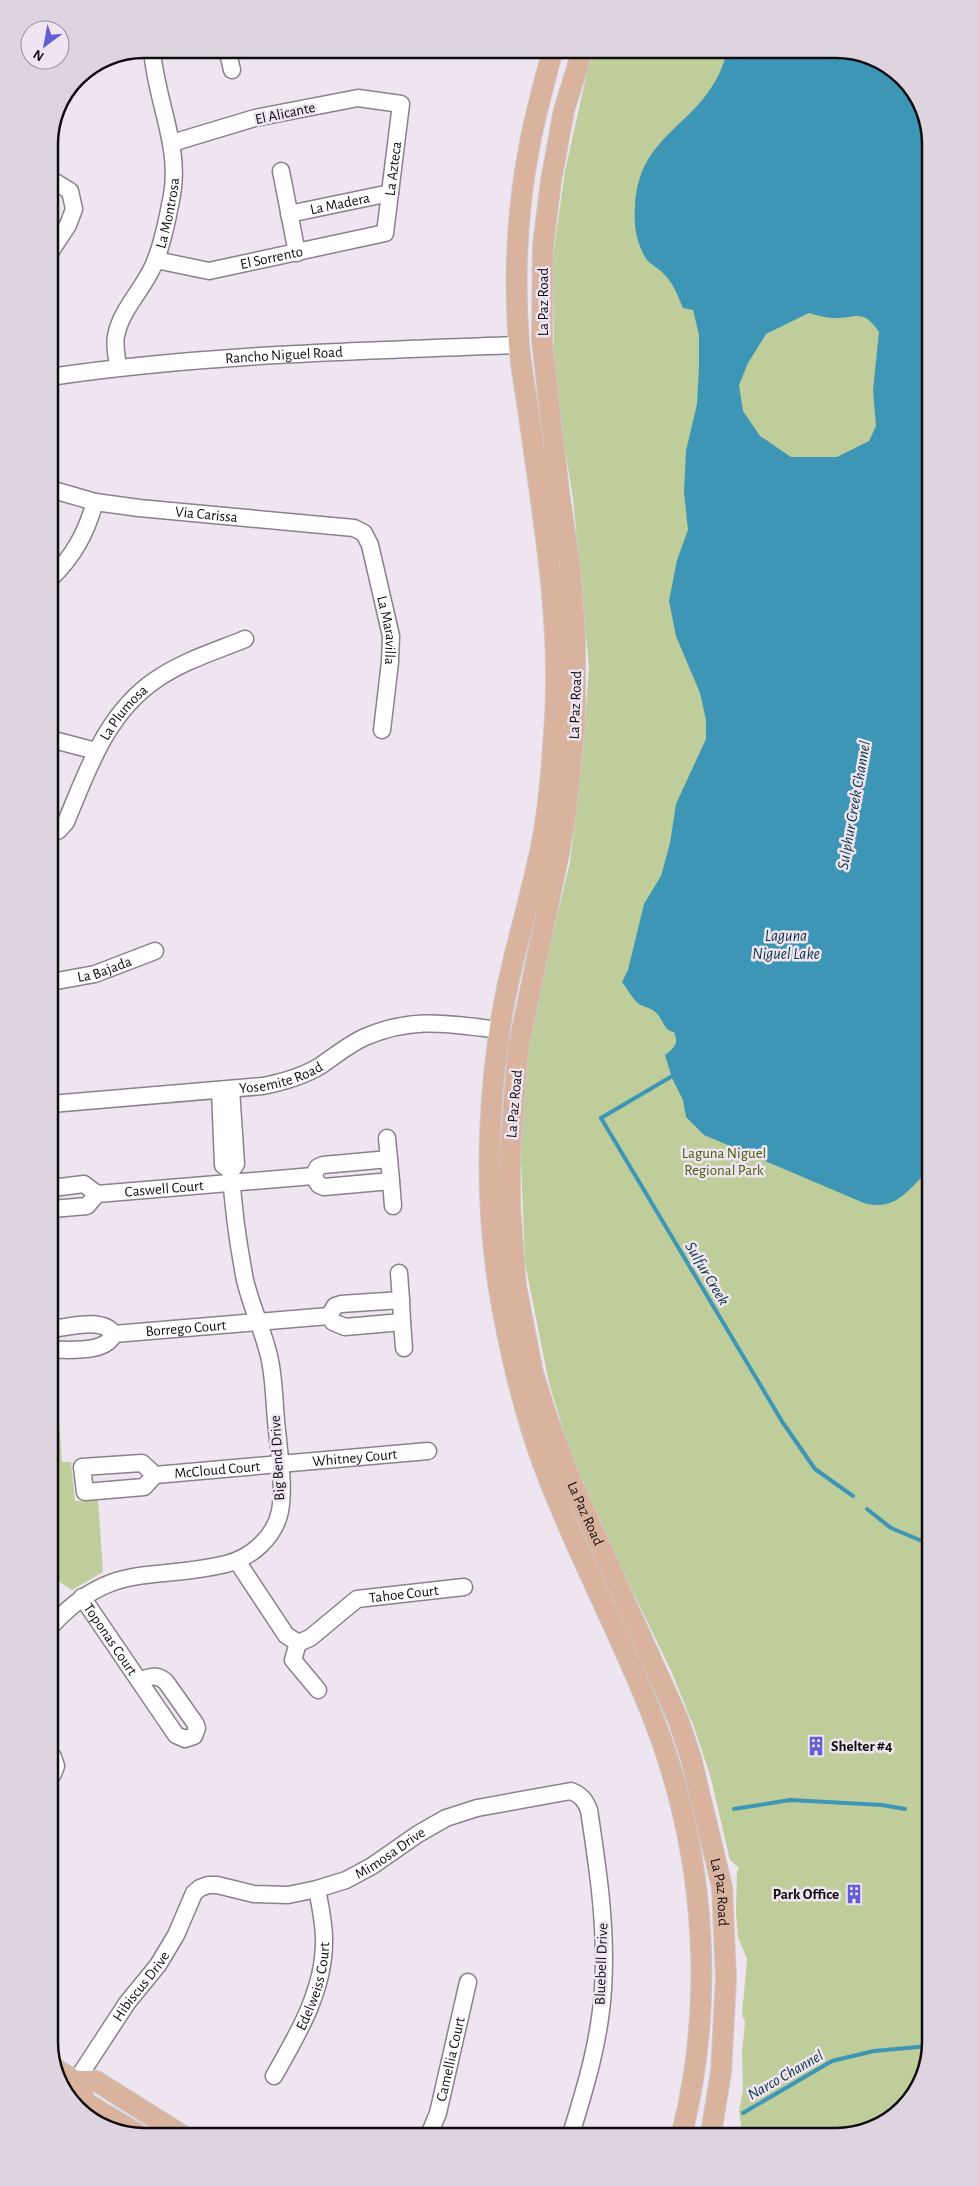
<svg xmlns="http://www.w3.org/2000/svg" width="979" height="2186" viewBox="0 0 979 2186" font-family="'Alegreya Sans',sans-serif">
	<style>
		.green { fill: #becd9a }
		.water { fill: #3e96b7; fill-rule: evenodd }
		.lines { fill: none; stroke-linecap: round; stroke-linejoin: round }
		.stream { stroke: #3e96b7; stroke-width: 4 }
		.minor-casing { stroke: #8a818c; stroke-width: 19 }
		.major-casing { stroke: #cacaca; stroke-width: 22 }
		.minor { stroke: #fff; stroke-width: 16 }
		.major { stroke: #d9b39e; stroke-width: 20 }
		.labels { text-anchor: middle; stroke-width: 5; stroke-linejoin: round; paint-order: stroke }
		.street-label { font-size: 15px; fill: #0f0c10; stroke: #efe5f1 }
		.park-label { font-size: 15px; fill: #4c5d0d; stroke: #efe5f1 }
		.poi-label { font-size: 15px; font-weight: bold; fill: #0f0c10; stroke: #efe5f1; text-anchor: start }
		.water-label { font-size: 16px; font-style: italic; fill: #083240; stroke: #efe5f1 }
		.rim { fill: none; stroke: #0f0c10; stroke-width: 2.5 }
	</style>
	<rect width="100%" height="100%" fill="#efe5f1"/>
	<g class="green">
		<path d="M595 49H842L893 68 925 113 930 2042 911 2100 866 2132 742 2133 739 2111 743 2089 742 2053 745 2022 742 2015 747 1959 738 1937 736 1912 737 1872 739 1868 730 1860 710 1775 694 1727 672 1673 587 1496 564 1432 549 1383 525 1263 520 1136 527 1041 570 862 582 762 589 668 573 498 558 406 554 363 553 256 565 171 588 68Z"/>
		<path d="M58 1407 62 1462H71L75 1501 98 1500 103 1572 72 1590 53 1578 52 1408Z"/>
	</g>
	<path class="water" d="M728 49H842L893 68 925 113 928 1069 923 1094 928 1106V1171C908 1190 895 1212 864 1203L704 1135 686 1117 683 1100 672 1078 665 1055C674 1048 679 1044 674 1032 665 1031 664 1023 659 1016 651 1006 647 1009 639 1004 633 1000 627 988 622 982L628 970 644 904 661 876 670 843 676 804 706 739V720L700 693 676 636 669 601 677 560 688 530 684 492 686 451 697 404 699 366V335L693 310 683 308C678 296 673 282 662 272 653 264 647 264 642 251 635 236 634 222 635 206 639 137 690 129 717 78 722 69 725 58 728 49ZM809 313C817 315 826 318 833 318 856 319 862 307 879 332L873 390 876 426 869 441 837 457H791L760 436 743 411 739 385 748 363 766 334Z"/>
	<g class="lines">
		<g class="stream">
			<path d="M674 1075 601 1118 783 1423 815 1469 853 1496"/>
			<path d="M867 1509 891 1528 929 1544"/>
			<path d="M734 1809 790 1800 882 1805 905 1809"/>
			<path d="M743 2113 832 2061 874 2051 929 2046"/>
		</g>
		<defs>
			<g id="minor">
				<path d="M227 49 232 70"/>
				<path d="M281 171 297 253"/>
				<path d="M49 180H52L70 191 74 209 68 225 49 254"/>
				<path id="s1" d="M289 214 390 193"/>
				<path id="s2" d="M156 260 209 271 385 233 401 104 358 98 255 118 172 143"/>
				<path id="s3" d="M118 367C117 357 114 345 116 336 121 308 147 286 156 259 164 239 168 216 172 195 181 146 155 98 152 49"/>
				<path id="s4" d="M50 377C205 354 363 351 519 345"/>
				<path id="s5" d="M50 489 95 502 139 508 354 528 364 533 370 545 391 636 390 662 382 730"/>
				<path d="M50 579C74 556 86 533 95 502"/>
				<path d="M50 739 96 751"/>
				<path id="s6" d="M51 834 59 830 66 822C88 769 107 712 157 679 183 661 216 651 245 639"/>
				<path id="s7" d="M51 982 95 974 155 951"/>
				<path d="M220 1090 223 1165 231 1171"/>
				<path id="s8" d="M51 1104 263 1086C283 1082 302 1077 320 1066 335 1056 349 1044 365 1037 414 1016 449 1024 500 1030"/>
				<path d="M387 1138 389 1159"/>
				<path d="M391 1181 393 1206"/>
				<path id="s9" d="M52 1188 84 1184 97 1194 313 1176 318 1167 323 1165 389 1159 391 1181 324 1187 319 1185 313 1176"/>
				<path d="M52 1209 87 1206 97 1194"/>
				<path d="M399 1273 401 1300"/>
				<path d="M402 1322 404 1348"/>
				<path d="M52 1329C69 1327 103 1317 114 1334"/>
				<path id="s10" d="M114 1334 329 1316 335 1306 341 1304 401 1300 402 1322 345 1327 333 1322 329 1316"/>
				<path d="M52 1350C71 1349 105 1354 114 1334"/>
				<path id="s11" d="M155 1475 142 1463 82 1467 85 1492 144 1487 155 1475 428 1451"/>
				<path d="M237 1561 286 1635 298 1643 293 1660 318 1690"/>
				<path id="s12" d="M82 1597 176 1735 185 1739 194 1736 197 1728 195 1723 166 1682C157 1674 150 1676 139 1681"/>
				<path d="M53 1624C113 1560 152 1582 226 1564 251 1558 275 1537 280 1511 285 1485 278 1446 276 1420 274 1399 274 1376 269 1356 263 1330 251 1306 245 1280 238 1244 233 1208 231 1171L236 1164 231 1089"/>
				<path id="s13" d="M298 1643 310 1638 357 1599 464 1587"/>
				<path d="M53 1757 56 1766 53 1774"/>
				<path id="s14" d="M274 2076C298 2034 325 1989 324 1939 324 1923 320 1905 317 1889"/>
				<path id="s15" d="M76 2081 127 2003 158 1965 176 1935 194 1893 200 1888 208 1885H217L254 1894 288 1895 317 1889 346 1880 372 1866 418 1834 446 1818 477 1808 571 1791C581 1795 585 1800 589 1810 598 1869 607 1929 603 1989 600 2039 586 2086 571 2134"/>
				<path id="s16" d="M429 2135 438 2113 468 1982"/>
			</g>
			<g id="major">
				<path d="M553 49C545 80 536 111 530 143 517 208 514 279 519 345 521 367 525 388 528 409 542 511 561 615 555 718 552 764 549 812 539 857 526 916 507 975 499 1034 486 1125 486 1222 503 1312 514 1371 529 1431 552 1487 585 1570 628 1649 659 1733 705 1860 715 2002 682 2133"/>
				<path id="s17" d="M583 49 564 110 551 181 543 246 542 340 559 492 570 566 575 634V722L567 805 559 853 518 1049 510 1155V1206L516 1286 533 1373 546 1414 571 1481 678 1719 691 1758 722 1887 726 1978 721 2072 711 2133"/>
				<path d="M54 2068 76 2081H96L185 2137"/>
				<path d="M76 2081 86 2103 143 2137"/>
			</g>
		</defs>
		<use href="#minor" class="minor-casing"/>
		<use href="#major" class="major-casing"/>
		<use href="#minor" class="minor"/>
		<use href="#major" class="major"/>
	</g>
	<defs>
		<symbol id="building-bare" viewBox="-9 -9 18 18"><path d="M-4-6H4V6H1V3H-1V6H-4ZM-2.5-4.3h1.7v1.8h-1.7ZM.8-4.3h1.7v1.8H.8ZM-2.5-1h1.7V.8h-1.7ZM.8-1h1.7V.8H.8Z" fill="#645cd5" stroke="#efe5f1" stroke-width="2.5" paint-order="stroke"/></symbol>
	</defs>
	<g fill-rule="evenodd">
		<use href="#building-bare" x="802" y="1732" width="28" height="28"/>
		<use href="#building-bare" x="840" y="1880" width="28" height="28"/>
	</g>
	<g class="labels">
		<g class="street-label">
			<text transform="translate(285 113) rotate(-12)" y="5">El Alicante</text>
			<text dy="5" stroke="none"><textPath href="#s2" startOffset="299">La Azteca</textPath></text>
			<text dy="5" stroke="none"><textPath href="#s1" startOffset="52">La Madera</textPath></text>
			<text dy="5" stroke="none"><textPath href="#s3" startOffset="166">La Montrosa</textPath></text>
			<text dy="5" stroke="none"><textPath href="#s2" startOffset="118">El Sorrento</textPath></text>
			<text transform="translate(543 302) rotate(-90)" y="5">La Paz Road</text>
			<text dy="5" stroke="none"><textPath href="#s4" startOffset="235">Rancho Niguel Road</textPath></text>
			<text dy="5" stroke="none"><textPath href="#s5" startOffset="159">Via Carissa</textPath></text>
			<text dy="5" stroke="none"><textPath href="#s5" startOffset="419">La Maravilla</textPath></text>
			<text transform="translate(575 705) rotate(-88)" y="5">La Paz Road</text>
			<text dy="5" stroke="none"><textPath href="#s6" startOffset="144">La Plumosa</textPath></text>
			<text dy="5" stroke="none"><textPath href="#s7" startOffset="55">La Bajada</textPath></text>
			<text dy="5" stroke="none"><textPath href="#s8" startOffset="232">Yosemite Road</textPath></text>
			<text transform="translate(514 1104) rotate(-85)" y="5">La Paz Road</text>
			<text dy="5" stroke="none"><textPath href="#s9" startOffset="116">Caswell Court</textPath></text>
			<text dy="5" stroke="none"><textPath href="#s10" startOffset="72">Borrego Court</textPath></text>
			<text transform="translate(277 1458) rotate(-93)" y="5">Big Bend Drive</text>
			<text dy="5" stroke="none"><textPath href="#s11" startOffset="379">Whitney Court</textPath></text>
			<text dy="5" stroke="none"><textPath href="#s11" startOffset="241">McCloud Court</textPath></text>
			<text dy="5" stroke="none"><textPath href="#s17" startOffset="1488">La Paz Road</textPath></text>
			<text dy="5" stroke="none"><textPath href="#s13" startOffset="121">Tahoe Court</textPath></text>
			<text dy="5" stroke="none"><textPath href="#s12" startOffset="51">Toponas Court</textPath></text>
			<text dy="5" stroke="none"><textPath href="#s15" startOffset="432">Mimosa Drive</textPath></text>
			<text dy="5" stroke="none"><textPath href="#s17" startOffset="1892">La Paz Road</textPath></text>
			<text transform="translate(601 1964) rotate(-88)" y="5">Bluebell Drive</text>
			<text dy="5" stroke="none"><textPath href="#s14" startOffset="99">Edelweiss Court</textPath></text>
			<text dy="5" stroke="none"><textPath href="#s15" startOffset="115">Hibiscus Drive</textPath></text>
			<text dy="5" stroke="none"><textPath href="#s16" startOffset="79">Camellia Court</textPath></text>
		</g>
		<g class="park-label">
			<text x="724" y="1158">Laguna Niguel<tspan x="724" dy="17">Regional Park</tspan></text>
		</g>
		<g class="poi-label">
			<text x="831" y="1751">Shelter #4</text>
			<text x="839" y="1899" text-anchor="end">Park Office</text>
		</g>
		<g class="water-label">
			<text transform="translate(853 805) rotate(-80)" y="6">Sulphur Creek Channel</text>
			<text x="786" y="941">Laguna<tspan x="786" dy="18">Niguel Lake</tspan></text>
			<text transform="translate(708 1273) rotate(59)" y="6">Sulfur Creek</text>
			<text transform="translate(785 2074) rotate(-30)" y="6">Narco Channel</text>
		</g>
	</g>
	<path d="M0 0H979V2186H0ZM144 58H836A86 86 0 0 1 922 144V2042A86 86 0 0 1 836 2128H144A86 86 0 0 1 58 2042V144A86 86 0 0 1 144 58Z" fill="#ddd4df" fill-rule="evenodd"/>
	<path class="rim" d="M144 58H836A86 86 0 0 1 922 144V2042A86 86 0 0 1 836 2128H144A86 86 0 0 1 58 2042V144A86 86 0 0 1 144 58Z"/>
	<g transform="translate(45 45) rotate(212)"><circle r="24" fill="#efe5f1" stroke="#958e97"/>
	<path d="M0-4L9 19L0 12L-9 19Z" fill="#645cd5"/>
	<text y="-8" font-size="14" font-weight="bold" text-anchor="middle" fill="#0f0c10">N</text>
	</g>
</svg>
